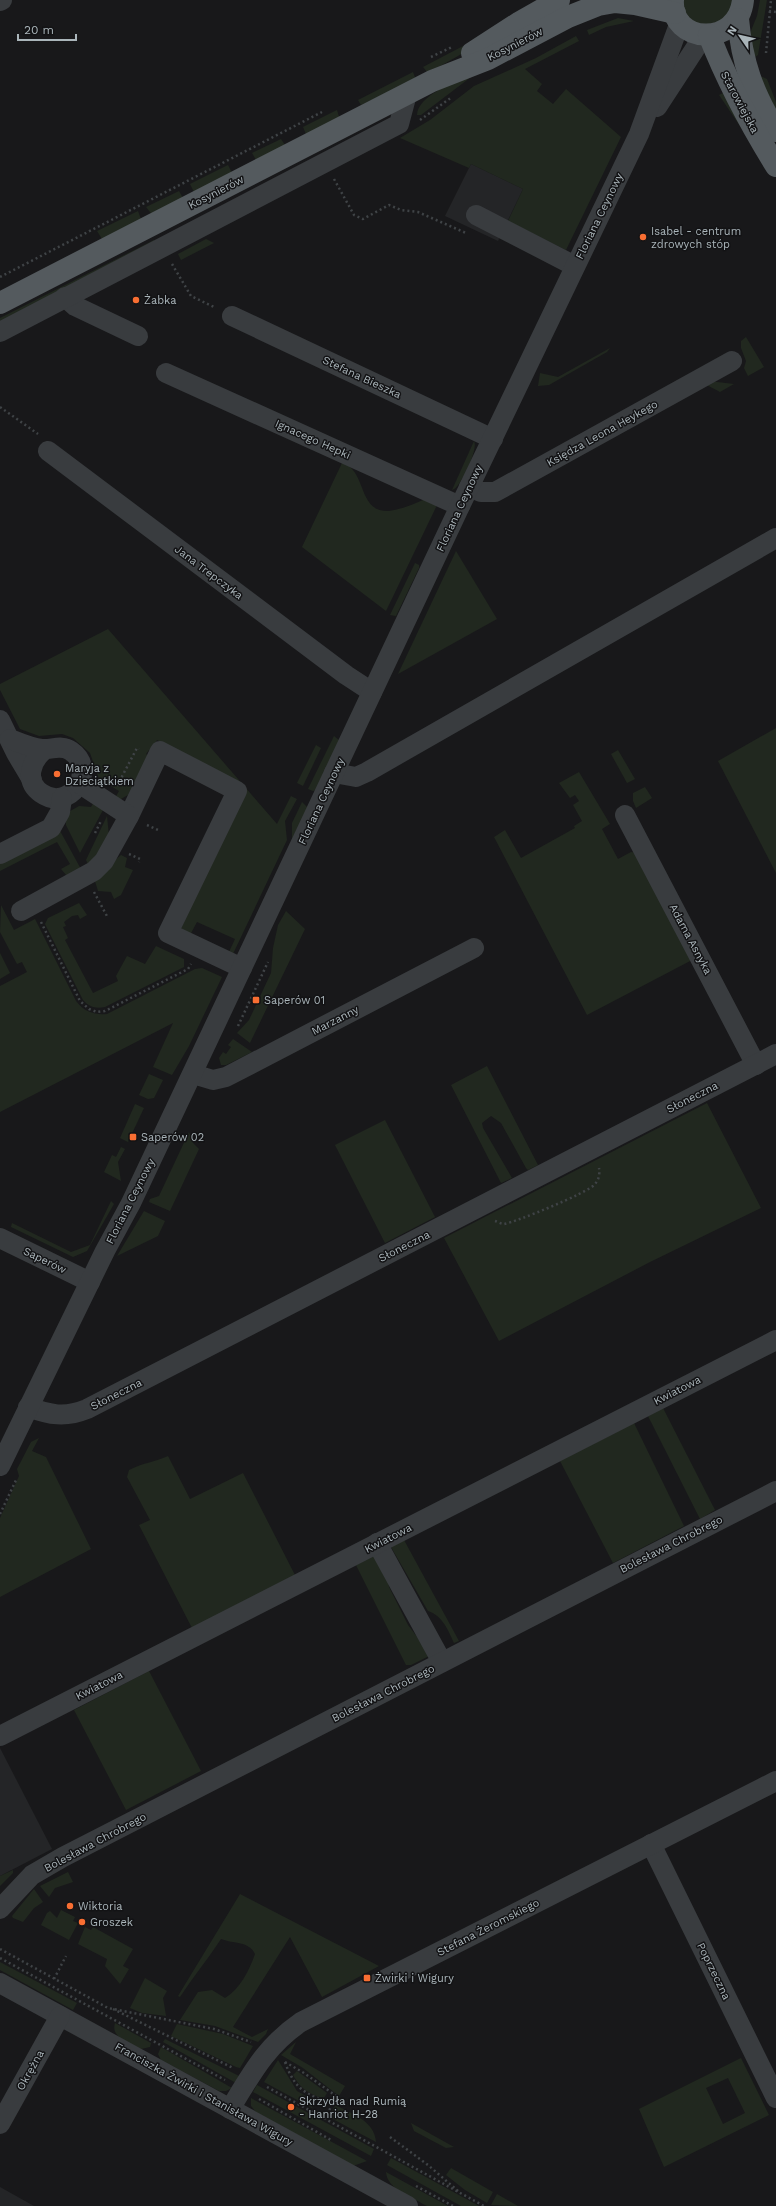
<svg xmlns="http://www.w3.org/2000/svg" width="776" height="2206" viewBox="0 0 776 2206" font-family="'Work Sans',sans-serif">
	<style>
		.built { fill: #242527 }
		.green { fill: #21281f; fill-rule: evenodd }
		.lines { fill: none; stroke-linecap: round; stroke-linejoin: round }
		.path { stroke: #3f4346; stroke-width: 2.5; stroke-dasharray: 2 3; stroke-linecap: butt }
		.minor { stroke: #393c3f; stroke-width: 20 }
		.major { stroke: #545a5e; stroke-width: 22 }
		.poi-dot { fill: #f86e32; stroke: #131315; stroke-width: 1.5 }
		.labels { text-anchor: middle; stroke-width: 3; stroke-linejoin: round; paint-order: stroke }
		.street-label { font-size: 11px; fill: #aab5ba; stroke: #131315 }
		.poi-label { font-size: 11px; fill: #aab5ba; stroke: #131315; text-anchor: start }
	</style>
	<rect width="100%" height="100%" fill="#18181a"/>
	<g class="built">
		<path d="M471 164 523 189 498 241 445 216Z"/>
		<path d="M0 1748 52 1849 0 1876Z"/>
		<path d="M0 2187 34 2206H0Z"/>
	</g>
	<g class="green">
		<path d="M679 0H737L729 18 702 27 686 17Z"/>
		<path d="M760 0H767L758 55 755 57 748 38 757 16Z"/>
		<path d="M618 18 634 21 606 27 589 35 587 30Z"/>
		<path d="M576 36 579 41 525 69 542 84 537 91 553 104 566 89 621 137 566 250 508 221 523 189 471 164 469 168 400 138 430 120 474 86 536 58Z"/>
		<path d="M463 46 465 52 428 73 423 67Z"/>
		<path d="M413 72 416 80 361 105 358 100Z"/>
		<path d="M472 73 471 77 421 115H417C418 95 456 82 472 73Z"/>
		<path d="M760 76 767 79 776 102V118Z"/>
		<path d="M727 91 742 129 719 95Z"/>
		<path d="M337 110 340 120 306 134 303 127Z"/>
		<path d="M281 139 285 145 256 160 252 153Z"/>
		<path d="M228 165 232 173 194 192 190 184Z"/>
		<path d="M179 191 183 198 154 217 146 207Z"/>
		<path d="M138 211 142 222 102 239 97 231Z"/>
		<path d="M206 239 214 243 181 260 178 254Z"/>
		<path d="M154 240 155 243 0 322V318Z"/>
		<path d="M746 337 764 367 748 376 744 368 746 361 741 348V341Z"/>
		<path d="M610 348 607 352 549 385 538 386 540 373 558 377Z"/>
		<path d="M709 381 734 384 720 392 703 383Z"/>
		<path d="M474 441C479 448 460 489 452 490Z"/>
		<path d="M342 463C367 469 357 513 389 511 403 509 416 503 428 498L438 503 386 611 302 547Z"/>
		<path d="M456 551 497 619 398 674Z"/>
		<path d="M415 563 419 565V568L396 616 390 615Z"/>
		<path d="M108 629 277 824 291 796 297 799 285 821 287 840 232 956 228 954 235 939 197 922 189 937 180 932 233 780 157 740 151 751 149 750 146 754 149 756 128 795 121 799 115 798 119 791 99 779 90 753 73 738 62 734 39 736 20 729 0 690V684Z"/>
		<path d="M776 728V873L718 761Z"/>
		<path d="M334 736 340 741 316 790 313 791 308 789Z"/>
		<path d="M316 745 321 748 303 786 297 783Z"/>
		<path d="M618 750 635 779 627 783 611 754Z"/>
		<path d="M579 772 610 824 602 829 618 859 631 852 637 853 692 960 587 1015 494 837 505 830 521 858 575 828 574 826 582 821 573 805 579 801 575 795 570 798 559 783Z"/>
		<path d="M645 787 652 798 636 808 633 801V793Z"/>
		<path d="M94 802 103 810 80 853 66 825 65 814 79 806 91 807Z"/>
		<path d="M302 802 308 808 292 839V823Z"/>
		<path d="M107 816 109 836 89 867 86 860Z"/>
		<path d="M59 829 82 871 67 876 61 869 70 864 57 842 0 871V860Z"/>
		<path d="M121 855 127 858 125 867 133 870 121 895 114 899 111 892 98 891 94 878Z"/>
		<path d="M79 903 87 915 80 919 78 915 72 916 64 922 66 926 63 927 68 938 65 940 93 993 118 981 116 976 127 956 145 964 156 946 184 959V967L105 1007C96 1009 89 1007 83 1000L45 924 48 918Z"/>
		<path d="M1 905 14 930 35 919 76 1001C84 1012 95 1015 107 1014L195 969 202 968 222 977 189 1046 172 1075 153 1067 173 1023 0 1112V986L27 972 22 962 17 964 0 932Z"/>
		<path d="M286 911 305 929 250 1043 237 1033 249 1020 271 973 273 948 278 925Z"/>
		<path d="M0 953 10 973 0 979Z"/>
		<path d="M233 1039 252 1052 226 1065H221L219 1058 223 1052 226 1054 231 1047 228 1045Z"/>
		<path d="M487 1066 538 1165 528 1170 526 1168 501 1123 491 1116 482 1123 483 1128 512 1178 501 1183 451 1085Z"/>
		<path d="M149 1074 163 1080 154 1098 148 1099 139 1095Z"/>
		<path d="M707 1103 761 1208 650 1262 499 1341 444 1238Z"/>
		<path d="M135 1104 144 1108 128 1142 120 1138Z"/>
		<path d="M385 1120 435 1217 385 1243 335 1145Z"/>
		<path d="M189 1132 193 1143 199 1149 170 1211 149 1202 150 1199 159 1196Z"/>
		<path d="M121 1147 125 1149 118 1162 121 1181 104 1172 112 1155 116 1157Z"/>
		<path d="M111 1201 114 1204 87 1251 73 1257 11 1227 12 1223 71 1252 90 1245Z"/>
		<path d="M144 1211 165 1221 158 1236 117 1256Z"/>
		<path d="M663 1408 715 1510 700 1519 648 1416Z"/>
		<path d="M634 1423 684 1526 613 1563 560 1461Z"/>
		<path d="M39 1438 32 1451 46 1457 91 1549 0 1597V1518L19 1476 17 1469 31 1442Z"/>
		<path d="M168 1456 190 1499 243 1473 296 1577 193 1630 139 1525 150 1520 127 1477 129 1470C142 1463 155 1462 168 1456Z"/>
		<path d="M404 1540 459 1641 454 1643C448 1630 443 1616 428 1611L391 1547Z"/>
		<path d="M377 1554 387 1571 389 1587 408 1625 431 1655 411 1665H406L356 1565Z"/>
		<path d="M149 1671 201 1771 126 1810 74 1710Z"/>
		<path d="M13 1870V1873L0 1886V1876Z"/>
		<path d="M68 1872 73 1882 55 1888 49 1897 40 1886Z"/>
		<path d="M34 1889 43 1902 34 1908 23 1922 13 1918 12 1916Z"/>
		<path d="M240 1894 379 1966 322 1997 290 1937 233 2027 252 2037 268 2029 266 2034 258 2042 215 2026 180 2020 198 1992 212 1990 225 1998C240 1989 249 1971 255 1954 249 1941 234 1944 221 1939 208 1959 193 1977 180 1997L178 1996Z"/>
		<path d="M61 1910 75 1917 73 1921 78 1923 69 1940 41 1925 47 1913 50 1911 57 1918Z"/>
		<path d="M85 1927 91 1930 93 1927 133 1949 123 1966 129 1969 120 1984 105 1966 107 1959 78 1944Z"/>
		<path d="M0 1962 77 2003 73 2010 0 1970Z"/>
		<path d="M145 1978 167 1991 163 1998 166 2016 142 2013 130 2008Z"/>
		<path d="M115 2023 151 2043 150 2047 141 2049C131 2044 110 2038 115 2023Z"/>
		<path d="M177 2024 223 2034 253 2046 240 2068 236 2067 171 2036Z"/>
		<path d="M165 2039 241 2077 236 2083 163 2042Z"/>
		<path d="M296 2042 290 2054 345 2086 339 2096 303 2068 281 2055Z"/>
		<path d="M161 2047 232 2088 226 2091H219L161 2060 158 2054Z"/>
		<path d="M741 2058 769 2115 664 2167 639 2109ZM728 2078 745 2113 723 2124 706 2088Z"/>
		<path d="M278 2060 297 2091 315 2101 312 2108 264 2082Z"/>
		<path d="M297 2071 327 2093 324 2098C309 2095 300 2088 293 2075Z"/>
		<path d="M257 2085 374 2149 371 2156 253 2092Z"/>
		<path d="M251 2098 367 2161 353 2166 256 2112 251 2106Z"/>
		<path d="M335 2105C351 2113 375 2121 376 2142L329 2117Z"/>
		<path d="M411 2123 454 2147 446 2148 414 2131Z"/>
		<path d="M391 2158 479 2206H461L387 2165Z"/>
		<path d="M451 2168 493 2192 487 2203 465 2190 446 2175Z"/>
		<path d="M386 2172 448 2206H427L423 2204C410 2196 387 2189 386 2172Z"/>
		<path d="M497 2194 518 2206 491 2205Z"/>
	</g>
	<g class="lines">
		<g class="path">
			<path d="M769 11 776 12"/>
			<path d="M766 53 771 0"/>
			<path d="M431 57 452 47"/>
			<path d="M420 120 452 97"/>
			<path d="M334 179 354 215 363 219 389 205 401 210 418 212 466 233"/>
			<path d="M172 264 191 296 216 308"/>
			<path d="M0 277 322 112"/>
			<path d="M0 407 38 434"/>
			<path d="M117 786 137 748 139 749"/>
			<path d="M147 825 158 830"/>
			<path d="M95 833 101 821"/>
			<path d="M129 854 140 859 139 862"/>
			<path d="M94 892 108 918"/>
			<path d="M41 922 80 1001 89 1009 97 1012 105 1011 188 969 191 964"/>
			<path d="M238 1026 268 962"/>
			<path d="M495 1221C498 1222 501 1224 504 1224 516 1222 587 1193 594 1185 599 1180 600 1174 599 1168"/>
			<path d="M0 1514 17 1478"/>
			<path d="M0 1949 108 2008 214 2029 251 2042"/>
			<path d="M0 1958 225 2080"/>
			<path d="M54 1979 66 1956"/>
			<path d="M113 2009 233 2068"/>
			<path d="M285 2062 304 2073 339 2098"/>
			<path d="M285 2062C295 2090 306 2095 333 2103"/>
			<path d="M267 2087 484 2206"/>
			<path d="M259 2099 331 2140"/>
			<path d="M325 2119 336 2096"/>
			<path d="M390 2137 428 2165 458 2191"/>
			<path d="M416 2186 453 2206"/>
		</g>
		<g class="minor">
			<path d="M0 1 2 0"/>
			<path d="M657 107 704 35"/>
			<path d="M476 215 575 266"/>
			<path d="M65 297 75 306 138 336"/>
			<path d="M232 316 493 439"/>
			<path d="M0 332 399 124 407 94"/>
			<path d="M166 373 460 506"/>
			<path d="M48 451 346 675 372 692"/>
			<path d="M469 487 481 492H495L732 361"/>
			<path d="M0 720 16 753 32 780"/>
			<path d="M10 739C20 743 31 748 42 749 52 750 61 744 71 751 99 770 69 813 41 793 24 781 31 761 44 750"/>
			<path d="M334 773 356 777 367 772 776 538"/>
			<path d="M625 815 756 1065"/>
			<path d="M129 816 160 751 237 791 168 933 242 968"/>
			<path d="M0 854 51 828 60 812 62 798"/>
			<path d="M21 911 94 871 104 861 129 816 80 784"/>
			<path d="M193 1074 213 1080 226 1077 474 948"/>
			<path d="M0 1238 90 1282"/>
			<path d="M28 1407C50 1415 65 1418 87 1409L776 1054"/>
			<path d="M0 1466 105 1251 131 1203 460 506 639 134 680 22"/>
			<path d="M377 1543 442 1662"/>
			<path d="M0 1736 776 1340"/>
			<path d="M651 1844 776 2098"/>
			<path d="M0 1909 32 1875 63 1857 776 1491"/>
			<path d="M0 1983 408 2206"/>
			<path d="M230 2109C252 2073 266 2046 301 2022L776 1781"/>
			<path d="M0 2124 60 2016"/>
		</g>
		<g class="major">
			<path d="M673 0C670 44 738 48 743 0"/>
			<path d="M738 19C742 63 753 93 776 131"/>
			<path d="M709 35C727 81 750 124 776 166"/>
			<path d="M472 53 520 22 559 0"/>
			<path d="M0 303 432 81 488 59 568 17 598 5 615 2 635 4 675 13"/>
		</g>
	</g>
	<g class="poi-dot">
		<circle cx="643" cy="237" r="4"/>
		<circle cx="136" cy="300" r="4"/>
		<circle cx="57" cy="774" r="4"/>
		<rect x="252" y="996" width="8" height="8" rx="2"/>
		<rect x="129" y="1133" width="8" height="8" rx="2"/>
		<circle cx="70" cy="1906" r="4"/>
		<circle cx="82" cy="1922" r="4"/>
		<rect x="363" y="1974" width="8" height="8" rx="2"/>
		<circle cx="291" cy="2107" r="4"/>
	</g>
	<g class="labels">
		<g class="street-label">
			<text transform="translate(515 44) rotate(-27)" y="4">Kosynierów</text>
			<text transform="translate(740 102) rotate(62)" y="4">Starowiejska</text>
			<text transform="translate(216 192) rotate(-27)" y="4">Kosynierów</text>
			<text transform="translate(599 216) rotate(-64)" y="4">Floriana Ceynowy</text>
			<text transform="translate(362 377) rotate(25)" y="4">Stefana Bieszka</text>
			<text transform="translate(602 433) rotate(-29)" y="4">Księdza Leona Heykego</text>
			<text transform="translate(313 439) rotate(24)" y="4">Ignacego Hepki</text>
			<text transform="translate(459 508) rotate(-65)" y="4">Floriana Ceynowy</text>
			<text transform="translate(209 572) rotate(37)" y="4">Jana Trepczyka</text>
			<text transform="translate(321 801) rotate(-65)" y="4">Floriana Ceynowy</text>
			<text transform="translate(691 939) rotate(62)" y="4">Adama Asnyka</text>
			<text transform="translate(335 1020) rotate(-27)" y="4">Marzanny</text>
			<text transform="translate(692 1097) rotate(-27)" y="4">Słoneczna</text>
			<text transform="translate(130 1201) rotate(-63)" y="4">Floriana Ceynowy</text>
			<text transform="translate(404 1246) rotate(-27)" y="4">Słoneczna</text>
			<text transform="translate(45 1260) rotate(26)" y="4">Saperów</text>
			<text transform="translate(677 1390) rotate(-27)" y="4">Kwiatowa</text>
			<text transform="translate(116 1394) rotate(-27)" y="4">Słoneczna</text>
			<text transform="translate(388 1538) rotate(-27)" y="4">Kwiatowa</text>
			<text transform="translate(671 1544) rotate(-27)" y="4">Bolesława Chrobrego</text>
			<text transform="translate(99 1685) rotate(-27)" y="4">Kwiatowa</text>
			<text transform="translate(383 1693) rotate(-27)" y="4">Bolesława Chrobrego</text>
			<text transform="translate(95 1842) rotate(-28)" y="4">Bolesława Chrobrego</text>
			<text transform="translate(488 1927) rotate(-27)" y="4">Stefana Żeromskiego</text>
			<text transform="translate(714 1971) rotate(64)" y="4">Poprzeczna</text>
			<text transform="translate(30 2070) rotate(-61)" y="4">Okrężna</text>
			<text transform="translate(204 2094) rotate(29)" y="4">Franciszka Żwirki i Stanisława Wigury</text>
		</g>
		<g class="poi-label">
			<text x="651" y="235">Isabel - centrum<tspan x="651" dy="13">zdrowych stóp</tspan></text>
			<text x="144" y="304">Żabka</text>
			<text x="65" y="772">Maryja z<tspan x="65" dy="13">Dzieciątkiem</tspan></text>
			<text x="264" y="1004">Saperów 01</text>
			<text x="141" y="1141">Saperów 02</text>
			<text x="78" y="1910">Wiktoria</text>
			<text x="90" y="1926">Groszek</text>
			<text x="375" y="1982">Żwirki i Wigury</text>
			<text x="299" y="2105">Skrzydła nad Rumią<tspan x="299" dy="13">- Hanriot H-28</tspan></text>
		</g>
	</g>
	<g transform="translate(740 36) rotate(304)" stroke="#131315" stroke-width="3" paint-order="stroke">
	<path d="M0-3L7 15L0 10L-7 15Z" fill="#aab5ba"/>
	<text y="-6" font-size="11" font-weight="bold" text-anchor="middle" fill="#aab5ba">N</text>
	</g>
	<path d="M18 34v6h58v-6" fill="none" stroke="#aab5ba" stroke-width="2"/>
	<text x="24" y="34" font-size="12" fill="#aab5ba" stroke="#131315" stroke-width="3" paint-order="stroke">20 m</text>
</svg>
